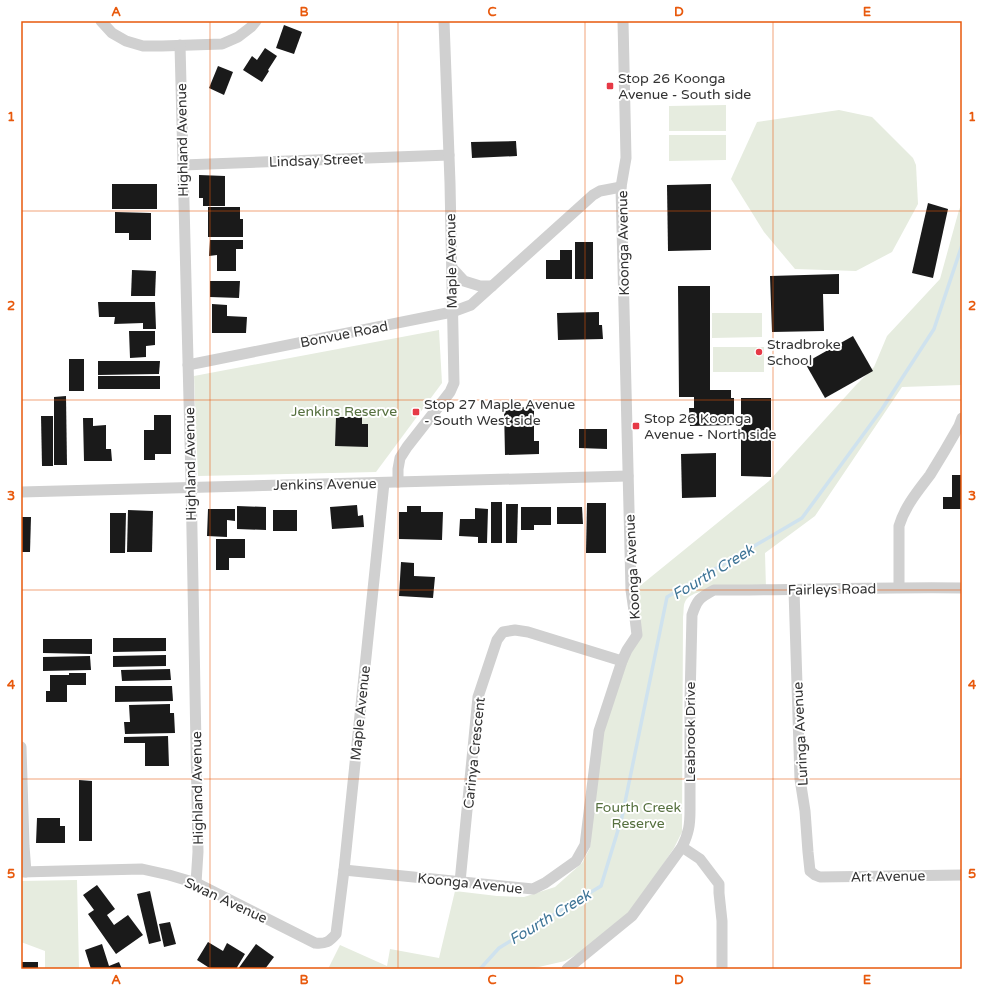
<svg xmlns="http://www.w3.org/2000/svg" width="983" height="990" viewBox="0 0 983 990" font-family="'Varela Round',sans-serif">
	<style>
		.green { fill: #e6ecdf }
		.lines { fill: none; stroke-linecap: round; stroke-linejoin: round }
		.stream { stroke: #cfe2ee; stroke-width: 3.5 }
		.building { fill: #1a1a1a }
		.street { stroke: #d0d0d0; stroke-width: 11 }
		.grid { fill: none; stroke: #e8590c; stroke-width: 1; stroke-opacity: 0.55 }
		.poi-dot { fill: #e63946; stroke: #fff; stroke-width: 1.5 }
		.labels { text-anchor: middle; stroke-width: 4; stroke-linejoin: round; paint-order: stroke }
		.poi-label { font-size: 14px; fill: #333; stroke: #fff; text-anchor: start }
		.street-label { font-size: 14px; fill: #333; stroke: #fff }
		.park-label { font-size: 14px; fill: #56703f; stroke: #fff }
		.water-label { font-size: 15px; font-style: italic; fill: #3f7597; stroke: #fff }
		.neatline { fill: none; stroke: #e8590c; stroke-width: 1.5 }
		.grid-label { font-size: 13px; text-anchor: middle; font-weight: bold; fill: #e8590c }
	</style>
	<rect width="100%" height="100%" fill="#fff"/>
	<g class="green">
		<path d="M726 105V131H669V106Z"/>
		<path d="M839 110 872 117 913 158 916 165 918 204 892 252 856 271 795 269 764 232 731 179 757 122Z"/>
		<path d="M669 135H726V160L669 161Z"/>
		<path d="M962 203V346L960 350 962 385 902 387 815 516 765 553 766 589C749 589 693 584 685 602 683 606 684 612 683 617L682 832 674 848 630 914 583 951 565 961 530 969H328L340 945 387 966 390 949 439 958 455 891 497 896 524 897 555 887 582 863 590 848 599 731 636 634 631 590 641 585 769 481 856 385 874 367 887 336 940 279 959 210Z"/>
		<path d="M712 313H762V337L712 338Z"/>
		<path d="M439 330 442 383 376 472 198 476 194 376Z"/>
		<rect x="713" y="347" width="51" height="25"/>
		<path d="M77 880 79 969H45V951L21 942V881Z"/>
	</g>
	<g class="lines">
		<path class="stream" d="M480 969 499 948 601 886 622 817 667 597 802 518 882 409 934 329 962 245"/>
	</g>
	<g class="building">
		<path d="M284 25 302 32 294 54 276 48Z"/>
		<path d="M265 48 277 56 268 70 269 71 262 82 243 70 252 56 257 60Z"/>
		<path d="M218 66 233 72 224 95 209 88Z"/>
		<path d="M516 141 517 156 472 158 471 142Z"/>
		<path d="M199 175 225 176V206H203V198H199Z"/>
		<rect x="112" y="184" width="45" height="25"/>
		<path d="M711 184V250L668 251 667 185Z"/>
		<path d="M928 203 948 209 933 278 912 273Z"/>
		<path d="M208 207H240V219H243V237H208Z"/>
		<path d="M115 212 151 213V240H129V233H115Z"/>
		<path d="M210 240H243V249H236V271H217V255L209 256Z"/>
		<rect x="575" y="242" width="18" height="37"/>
		<path d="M560 250H572V279H546V260H560Z"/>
		<path d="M132 270 156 271 155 296H131Z"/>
		<path d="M839 274V294H823L824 331 772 332 770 276Z"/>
		<path d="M210 281H240L239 298 210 297Z"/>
		<path d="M678 286H710V390H731V398H734V425L690 426 689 408H694V397H679Z"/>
		<path d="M98 302H155L156 329H143V323L114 324 115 317H99Z"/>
		<path d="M212 304 227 305V316L247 317 246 333H212Z"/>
		<path d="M599 312V325H602L603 339 558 340 557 313Z"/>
		<path d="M129 331H155V345L146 346V357L130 358Z"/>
		<path d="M853 336 873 371 825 398 805 363Z"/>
		<rect x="69" y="359" width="15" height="32"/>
		<path d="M98 361H160L159 374 98 375Z"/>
		<rect x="98" y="376" width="62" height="13"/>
		<path d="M66 396 67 465H54V397Z"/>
		<path d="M741 398H771V477L741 476Z"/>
		<path d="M534 407V441H539V454L505 455 504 408Z"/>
		<path d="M154 415H171V454H155V460H144V430H154Z"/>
		<path d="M41 416H53V466H42Z"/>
		<path d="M336 417H362V424H368V447L335 446Z"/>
		<path d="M83 418H93V426L106 425V449H111L112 461H84Z"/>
		<path d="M579 429H607V449L579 448Z"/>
		<path d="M716 453V497L682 498 681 454Z"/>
		<path d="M952 475H962V509H943V497H952Z"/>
		<rect x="491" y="502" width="11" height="41"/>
		<path d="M587 503H606V553H586Z"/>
		<path d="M506 504H518L517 543H506Z"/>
		<path d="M357 505 358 516 363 515 364 527 332 529 330 507Z"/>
		<path d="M237 506 266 507V530L237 529Z"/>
		<path d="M407 506H421V512H443L442 540 399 539V512H407Z"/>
		<path d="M521 507H551V525H534V530H521Z"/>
		<path d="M557 507H582L583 524H557Z"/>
		<path d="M475 508 488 509 487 543H478V537L459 536 460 519H475Z"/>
		<path d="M208 509H235V521L227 520V537L207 536Z"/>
		<path d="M128 510 153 511 152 552H127Z"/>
		<rect x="273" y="510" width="24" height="21"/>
		<path d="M110 513H126L125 553H110Z"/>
		<path d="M21 517H31L30 552H21Z"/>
		<path d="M216 539H245V558H229V570H216Z"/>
		<path d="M401 562 414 563V576L435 577 433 598 399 596Z"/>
		<path d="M113 638H166V651L113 652Z"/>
		<path d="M43 639H92V654L43 653Z"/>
		<path d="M166 655V666L113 667V656Z"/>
		<path d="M90 656 91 670 43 671V657Z"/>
		<path d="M170 669 171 680 122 681 121 670Z"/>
		<path d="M69 673H86V685H67V702H46V691H50V675H69Z"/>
		<path d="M115 686H172L173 701 115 702Z"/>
		<path d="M170 704V713H174L175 733 125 734 124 722H130L129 705Z"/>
		<path d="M168 736 169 766H145V743H124V737Z"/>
		<path d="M79 780 92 781V841H79Z"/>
		<path d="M37 818H60V826H65V843H36Z"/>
		<path d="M97 885 115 909 107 915 114 925 128 915 143 935 116 954 88 914 94 910 83 895Z"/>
		<path d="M150 891 161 941 149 944 137 894Z"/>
		<path d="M170 922 176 944 164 947 159 924Z"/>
		<path d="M208 942 223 951 227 943 245 954 236 969H211L197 960Z"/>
		<path d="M102 944 109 966 119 962 122 969H91L85 950Z"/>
		<path d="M256 944 274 957 265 969H238Z"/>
		<rect x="21" y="962" width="17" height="7"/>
	</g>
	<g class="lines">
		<g class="street">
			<path d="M101 21 112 33 126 41 143 46H162L222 44 238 37 251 27 256 21"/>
			<path d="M180 45 191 479 198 852 196 883"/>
			<path d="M183 165 449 155"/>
			<path d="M452 268 464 281 480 286H492"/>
			<path d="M188 365 452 312 471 305 593 195 600 191 621 187"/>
			<path d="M398 482V469L400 458 407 447 450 392 454 383 450 183 444 21"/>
			<path d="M21 492 628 476"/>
			<path d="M899 587V526C905 506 918 491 930 475 940 459 950 442 959 426L962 418"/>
			<path d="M794 590 800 779 805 811 808 852 810 871 815 875 820 877 962 875"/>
			<path d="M21 747 24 846 26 872"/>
			<path d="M682 847 700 859 719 884V893L722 921V969"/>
			<path d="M344 870 533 889 545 883 576 861 585 845 599 731 622 661 627 650 637 635 635 618 631 590 621 187 626 158 623 21"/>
			<path d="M21 872 142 869 169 875 196 883 315 943C326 944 329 942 336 934L344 870 384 483"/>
			<path d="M460 882 478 697 497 640 503 632 515 630 528 632 622 661"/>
			<path d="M567 969 632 916 682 847C689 833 690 824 690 810V700L692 615C697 600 699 598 714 590 797 590 879 587 962 588"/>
		</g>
	</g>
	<path class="grid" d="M210 21V969M398 21V969M585 21V969M773 21V969M21 211H962M21 400H962M21 590H962M21 779H962"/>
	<g class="poi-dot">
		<rect x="606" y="82" width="8" height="8" rx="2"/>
		<circle cx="759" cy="352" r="4"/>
		<rect x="412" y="408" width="8" height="8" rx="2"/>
		<rect x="632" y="422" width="8" height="8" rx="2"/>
	</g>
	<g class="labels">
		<g class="poi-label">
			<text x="618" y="83">Stop 26 Koonga<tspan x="618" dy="16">Avenue - South side</tspan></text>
			<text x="767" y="349">Stradbroke<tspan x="767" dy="16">School</tspan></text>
			<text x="424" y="409">Stop 27 Maple Avenue<tspan x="424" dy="16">- South West side</tspan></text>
			<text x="644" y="423">Stop 26 Koonga<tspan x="644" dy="16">Avenue - North side</tspan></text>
		</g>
		<g class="street-label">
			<text transform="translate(182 140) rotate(-91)" y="5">Highland Avenue</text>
			<text transform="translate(316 160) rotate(-2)" y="5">Lindsay Street</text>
			<text transform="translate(623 243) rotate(-91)" y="5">Koonga Avenue</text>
			<text transform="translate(451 261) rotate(-91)" y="5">Maple Avenue</text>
			<text transform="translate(344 334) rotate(-11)" y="5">Bonvue Road</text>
			<text transform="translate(190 464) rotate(-91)" y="5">Highland Avenue</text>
			<text transform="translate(325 484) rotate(-1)" y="5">Jenkins Avenue</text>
			<text transform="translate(632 567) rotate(-93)" y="5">Koonga Avenue</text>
			<text transform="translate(832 589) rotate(-1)" y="5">Fairleys Road</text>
			<text transform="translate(360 713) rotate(-84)" y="5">Maple Avenue</text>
			<text transform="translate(690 732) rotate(-90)" y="5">Leabrook Drive</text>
			<text transform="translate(800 734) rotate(-93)" y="5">Luringa Avenue</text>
			<text transform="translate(474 753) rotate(-84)" y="5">Carinya Crescent</text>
			<text transform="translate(197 788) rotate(-91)" y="5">Highland Avenue</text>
			<text transform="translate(888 876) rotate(-1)" y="5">Art Avenue</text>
			<text transform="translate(470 883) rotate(6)" y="5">Koonga Avenue</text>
			<text transform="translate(226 900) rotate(25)" y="5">Swan Avenue</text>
		</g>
		<g class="park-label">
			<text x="344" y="416">Jenkins Reserve</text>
			<text x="638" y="812">Fourth Creek<tspan x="638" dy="16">Reserve</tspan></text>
		</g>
		<g class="water-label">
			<text transform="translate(713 572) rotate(-31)" y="5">Fourth Creek</text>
			<text transform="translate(550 917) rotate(-31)" y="5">Fourth Creek</text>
		</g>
	</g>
	<rect width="983" height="990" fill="none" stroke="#ffffff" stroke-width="44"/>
	<rect x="22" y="22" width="939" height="946" class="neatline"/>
	<g class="grid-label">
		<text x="116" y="16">A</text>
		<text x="304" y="16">B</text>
		<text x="492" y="16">C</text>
		<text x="679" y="16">D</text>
		<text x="867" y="16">E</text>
		<text x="11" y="121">1</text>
		<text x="972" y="121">1</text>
		<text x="11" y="310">2</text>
		<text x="972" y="310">2</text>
		<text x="11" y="500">3</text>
		<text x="972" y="500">3</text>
		<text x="11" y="689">4</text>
		<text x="972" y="689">4</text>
		<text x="11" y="878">5</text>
		<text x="972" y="878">5</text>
		<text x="116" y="984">A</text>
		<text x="304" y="984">B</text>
		<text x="492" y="984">C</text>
		<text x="679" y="984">D</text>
		<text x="867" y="984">E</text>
	</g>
</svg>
